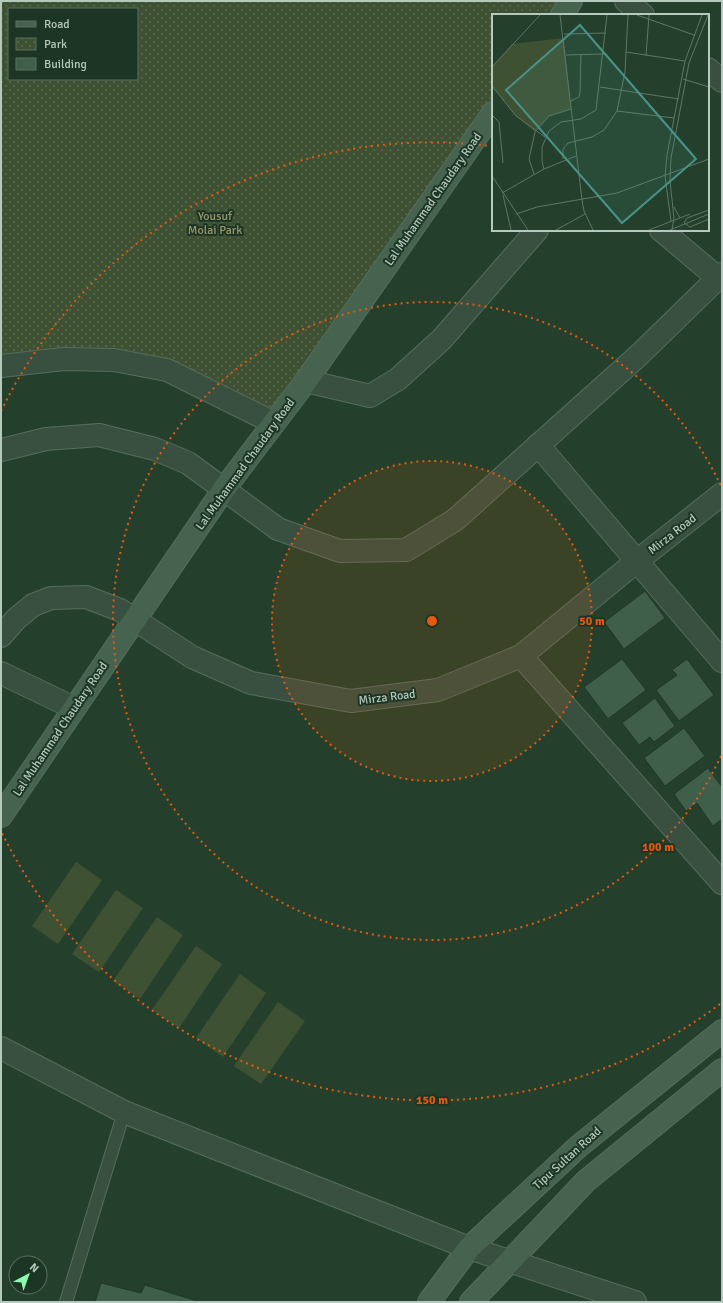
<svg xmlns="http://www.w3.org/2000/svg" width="723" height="1303" viewBox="0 0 723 1303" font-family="Signika,sans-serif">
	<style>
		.park { fill: url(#park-dots); fill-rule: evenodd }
		.pitch { fill: #3f5133 }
		.building { fill: #405f4a; stroke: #1f3727 }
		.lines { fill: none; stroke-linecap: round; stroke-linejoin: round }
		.lane-casing { stroke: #566d5e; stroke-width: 14 }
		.street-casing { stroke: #566d5e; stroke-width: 24 }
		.secondary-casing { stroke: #566d5e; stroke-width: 24 }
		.lane { stroke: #395040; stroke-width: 12 }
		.street { stroke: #395040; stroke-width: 22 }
		.secondary { stroke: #466350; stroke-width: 22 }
		.ring { fill: none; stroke: #e8590c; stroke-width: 2; stroke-dasharray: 2 4 }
		.labels { text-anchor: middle; stroke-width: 4; stroke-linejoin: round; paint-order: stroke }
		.street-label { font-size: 12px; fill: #b5cabc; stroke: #1d3525 }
		.park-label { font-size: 12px; fill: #9c996c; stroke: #1d3525 }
		.inset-road { fill: none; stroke: #5e7766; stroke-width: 1 }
		.view { fill: #499389; fill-opacity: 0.15; stroke: #499389; stroke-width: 2 }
		.inset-edge { fill: none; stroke: #b5cabc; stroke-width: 2 }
		.centre { fill: #e8590c; stroke: #1d3525; stroke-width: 2 }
		.ring-label { font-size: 12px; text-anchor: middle; font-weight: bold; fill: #e8590c; stroke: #1d3525; stroke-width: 4; stroke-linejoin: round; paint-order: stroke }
	</style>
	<defs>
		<pattern id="park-dots" width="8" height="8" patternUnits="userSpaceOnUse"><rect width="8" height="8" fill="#3f5133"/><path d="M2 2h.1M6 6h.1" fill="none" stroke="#58694f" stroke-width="1.8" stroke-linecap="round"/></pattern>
	</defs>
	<rect width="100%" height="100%" fill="#24402c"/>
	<path class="park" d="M1 1H571L562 15H493V113L273 423 114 360 1 369ZM9 9H137V79H9Z"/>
	<g class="pitch">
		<path d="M76 862 102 880 58 944 32 926Z"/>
		<path d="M116 890 143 908 99 972 72 954Z"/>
		<path d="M157 917 183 935 140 999 113 981Z"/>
		<path d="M196 946 222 964 179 1028 152 1010Z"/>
		<path d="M240 974 266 993 223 1057 196 1038Z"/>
		<path d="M278 1002 305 1021 261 1084 234 1066Z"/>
	</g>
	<g class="building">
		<path d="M645 591 665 618 624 649 604 622Z"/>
		<path d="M622 659 646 690 608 719 584 687Z"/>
		<path d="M687 659 714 695 679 721 656 690 677 675 672 670Z"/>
		<path d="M655 698 675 726 654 742 650 737 639 745 622 723Z"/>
		<path d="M684 728 705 756 665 786 644 758Z"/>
		<path d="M708 768 722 787V819L713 826 697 803 686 811 674 794Z"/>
		<path d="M101 1283 141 1293 145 1285 200 1302H95Z"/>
	</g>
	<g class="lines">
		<defs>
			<path id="lane" d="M66 1302 124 1112"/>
			<g id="street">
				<path d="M626 1 643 15"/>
				<path d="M708 69 722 81"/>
				<path d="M661 230 718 278"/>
				<path d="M1 366 64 359 114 360 167 370 274 423"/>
				<path d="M306 381 370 396 398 379 442 339 537 230"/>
				<path d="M538 445 722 661"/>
				<path d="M1 450 46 439 99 435 155 449 188 463 278 529 340 551 406 550 455 520 639 355 722 274"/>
				<path d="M1 636 16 619 33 605 51 598 86 597 120 610 192 657 251 683 351 701 438 690 521 656 637 561 722 494"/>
				<path d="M521 656 722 883"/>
				<path d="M1 673 74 708"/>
				<path d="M1 1048 124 1112 469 1248 635 1302"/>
			</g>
			<g id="secondary">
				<path d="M562 15 571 1"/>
				<path d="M1 816 224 489 306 381 493 113"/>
				<path d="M429 1302 469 1248 579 1146 722 1031"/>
				<path d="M471 1302 586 1181 722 1070"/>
			</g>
		</defs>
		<use href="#lane" class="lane-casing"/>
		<use href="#street" class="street-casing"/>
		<use href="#secondary" class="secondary-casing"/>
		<use href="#lane" class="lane"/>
		<use href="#street" class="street"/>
		<use href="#secondary" class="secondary"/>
	</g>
	<circle cx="432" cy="621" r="160" fill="#e8590c" fill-opacity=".12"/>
	<g class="ring">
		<circle cx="432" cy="621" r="160"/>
		<path d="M721 756A319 319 0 1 1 721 486"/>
		<path d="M720 1004A479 479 0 0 1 1 831M1 411A479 479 0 0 1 490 146"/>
	</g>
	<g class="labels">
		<g class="street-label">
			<text transform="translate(433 199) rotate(-55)" y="4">Lal Muhammad Chaudary Road</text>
			<text transform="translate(245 464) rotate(-54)" y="4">Lal Muhammad Chaudary Road</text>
			<text transform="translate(672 534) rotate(-38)" y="4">Mirza Road</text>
			<text transform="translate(387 697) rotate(-7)" y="4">Mirza Road</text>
			<text transform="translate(60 729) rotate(-56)" y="4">Lal Muhammad Chaudary Road</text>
			<text transform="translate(567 1158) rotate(-42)" y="4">Tipu Sultan Road</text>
		</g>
		<g class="park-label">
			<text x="215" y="220">Yousuf<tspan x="215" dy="14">Molai Park</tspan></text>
		</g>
	</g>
	<g transform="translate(492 14)">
		<rect width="217" height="217" fill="#24402c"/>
		<path d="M72 24 79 95 57 102 43 118 24 102 0 72V53L20 30Z" fill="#3f5133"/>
		<path class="inset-road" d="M68 1 90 186 92 197 101 216M145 1 202 21M72 20 114 19M134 38 193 47M74 41 112 40M154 42 157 1M0 53 48 1M191 65 217 73M0 72 24 102 53 123M108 73 187 85M79 87 87 83 88 79 89 40M125 97 182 104M0 101 7 108 11 149M71 145V135L76 129 100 123 112 116 125 97 133 58 136 1M52 155 50 147V133L57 117 69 108 89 105 104 96 115 1M42 160 37 145 43 118 57 102 79 95M0 162 36 216M10 179 52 155 84 142M11 181 19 216M182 193 188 204M217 196 195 204 192 209 198 213 217 205M24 200 45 193 125 179 217 145M179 207 173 162 175 141 193 47 210 1M64 216 93 200M157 216 198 200M178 216 217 200M180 216 182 204 178 167 179 144 197 49 216 1"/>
		<path class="view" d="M88 11 204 145 130 209 14 76Z"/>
		<rect width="217" height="217" class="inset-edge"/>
	</g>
	<circle cx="432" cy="621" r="6" class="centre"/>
	<g class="ring-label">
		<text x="592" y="625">50 m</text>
		<text x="658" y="851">100 m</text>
		<text x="432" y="1104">150 m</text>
	</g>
	<rect width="723" height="1303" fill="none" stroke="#b5cabc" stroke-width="4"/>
	<rect x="8" y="8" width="130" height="72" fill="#1d3525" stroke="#5a7161"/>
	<rect x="16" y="21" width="20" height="6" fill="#466350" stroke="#5a7161"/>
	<text x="44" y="28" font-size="12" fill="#b5cabc">Road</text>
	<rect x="16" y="38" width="20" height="12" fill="url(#park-dots)" stroke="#5a7161"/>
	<text x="44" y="48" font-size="12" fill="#b5cabc">Park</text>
	<rect x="16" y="58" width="20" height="12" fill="#405f4a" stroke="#5a7161"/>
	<text x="44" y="68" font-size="12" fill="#b5cabc">Building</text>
	<g transform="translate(28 1275) rotate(41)"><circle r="19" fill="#1d3525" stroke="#5a7161"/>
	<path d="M0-3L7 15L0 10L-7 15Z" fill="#8afaaf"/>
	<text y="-6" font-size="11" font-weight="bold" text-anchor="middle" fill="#b5cabc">N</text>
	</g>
</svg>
